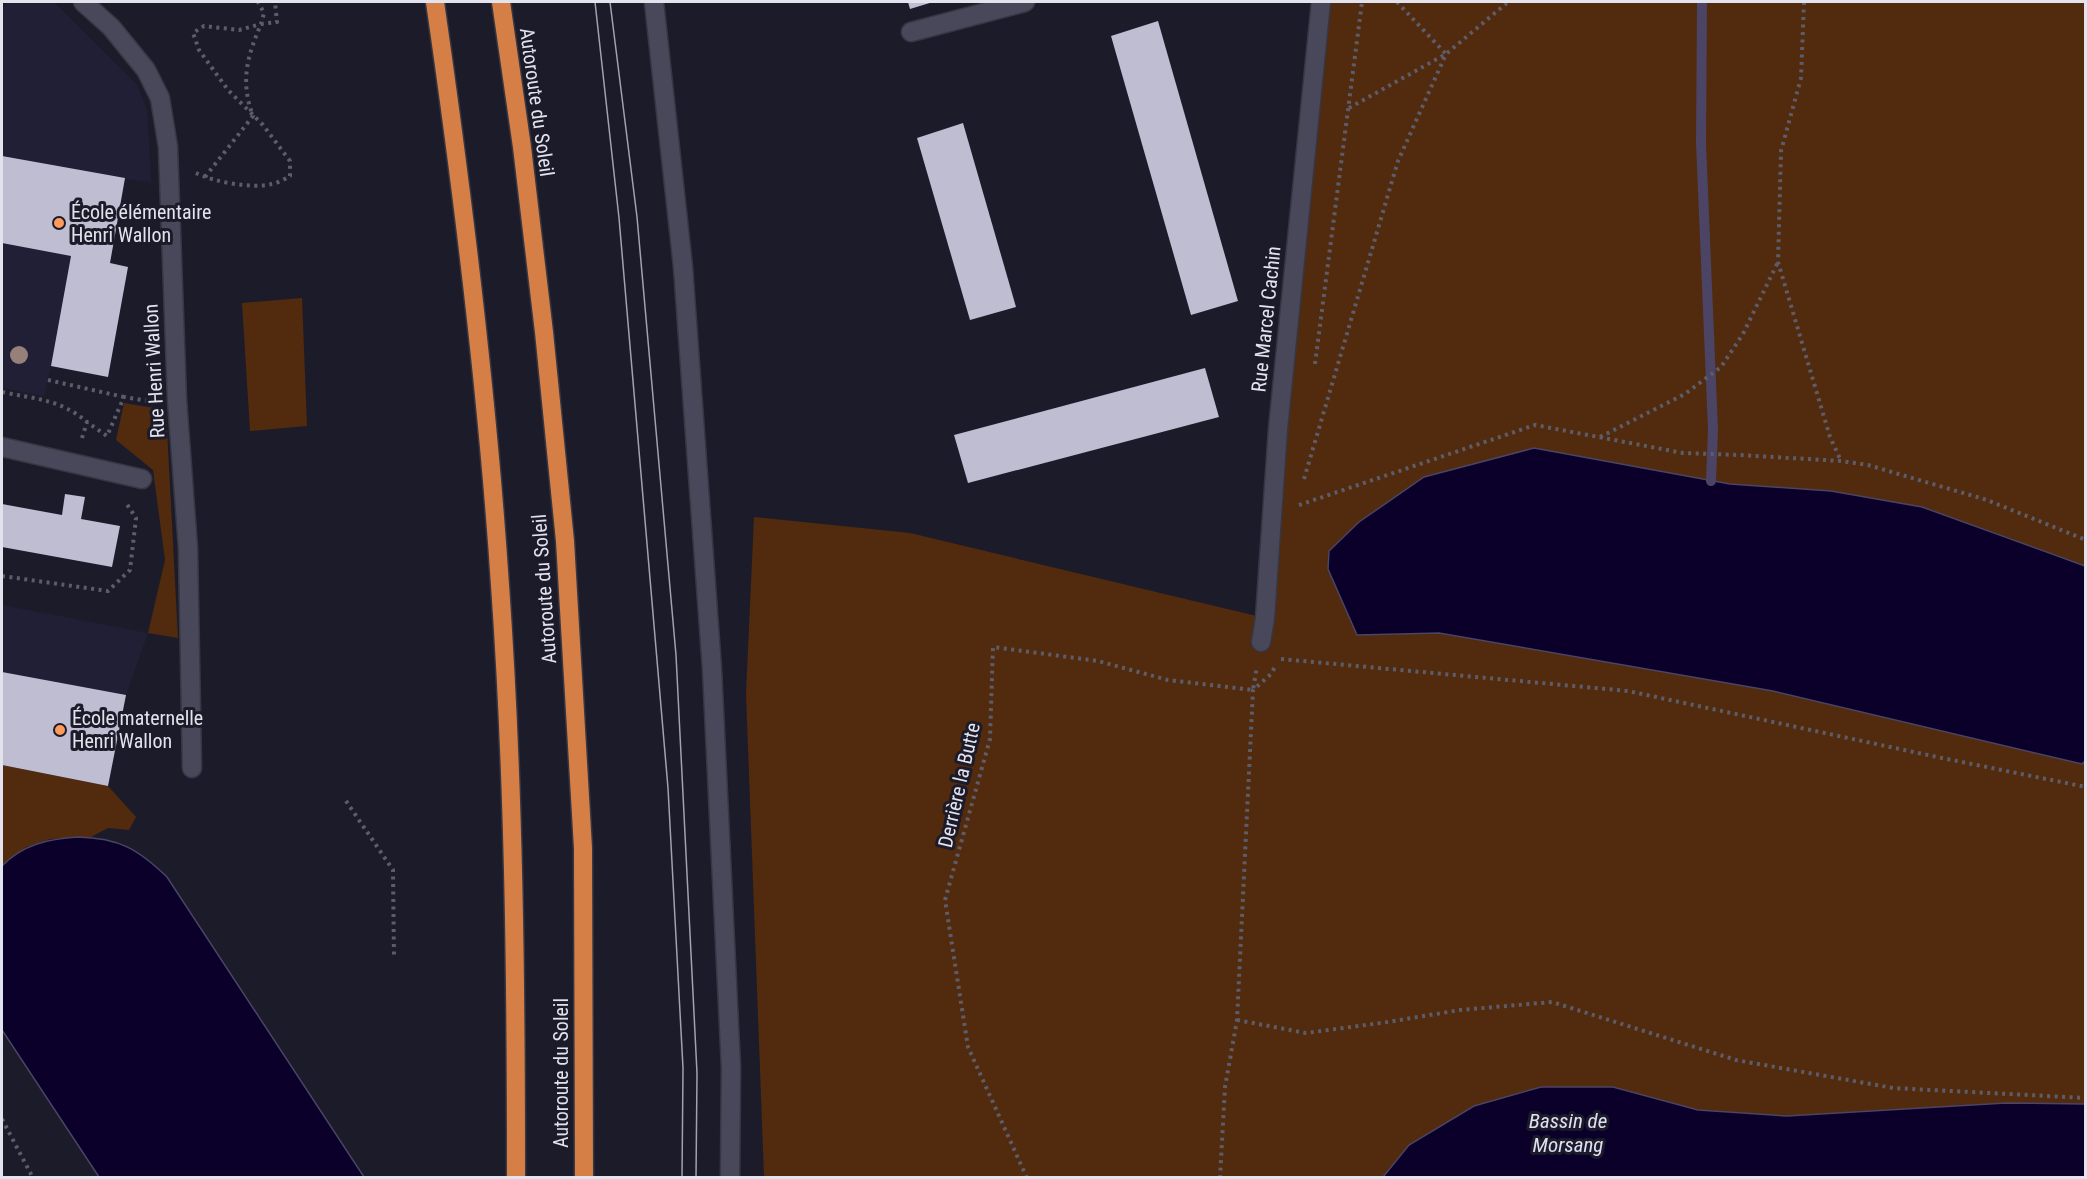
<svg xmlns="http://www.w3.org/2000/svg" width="2087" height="1179" viewBox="0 0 2087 1179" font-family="'Roboto Condensed',sans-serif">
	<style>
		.built { fill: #211f35 }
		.green { fill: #522a0e }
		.water { fill: #0a002a; stroke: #4b4465; stroke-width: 1.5 }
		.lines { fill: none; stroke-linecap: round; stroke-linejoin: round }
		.stream { stroke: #4b4465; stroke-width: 10 }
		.building { fill: #bebdd2 }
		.minor-casing { stroke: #373743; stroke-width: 21 }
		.highway-casing { stroke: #373743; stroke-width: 21 }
		.path { stroke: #5d5d6a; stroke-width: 4; stroke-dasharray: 3 4.5; stroke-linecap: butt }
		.minor { stroke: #49485a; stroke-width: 18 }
		.highway { stroke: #d57f46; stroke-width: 18 }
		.tram { stroke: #a3a3af; stroke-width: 1.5 }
		.tree { fill: #978079 }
		.poi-dot { fill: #ff9b5a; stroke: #1c1b2a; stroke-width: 2 }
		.labels { text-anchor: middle; stroke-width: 6; stroke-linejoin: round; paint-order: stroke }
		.street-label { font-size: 20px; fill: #e3e3ee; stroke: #1c1b2a }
		.poi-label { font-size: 20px; fill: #e3e3ee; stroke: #1c1b2a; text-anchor: start }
		.water-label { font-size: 21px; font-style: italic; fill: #e0dff4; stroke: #1c1b2a }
	</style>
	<rect width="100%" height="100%" fill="#1c1b2a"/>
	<g class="built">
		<path d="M8 2H54L137 85 147 110 151 182 125 179 110 263 128 267 108 377 51 366 44 396 2 388V9Z"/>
		<path d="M2 605 148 633 126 695 108 786 2 765Z"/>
	</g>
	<g class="green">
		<path d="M1321 2H2085V566L1922 507 1831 491 1730 484 1534 448 1359 522 1329 551 1328 569 1357 635 1439 633 1773 691 2082 764 2085 761V1104L2006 1103 1787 1116 1698 1110 1613 1087H1541L1473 1106 1409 1145 1383 1177H764L746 694 754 517 910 533 1265 618Z"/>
		<path d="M302 298 307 426 250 431 242 303Z"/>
		<path d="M124 403 166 410 178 638 148 633 165 560 153 470 116 440Z"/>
		<path d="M2 765 108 786 136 817 129 830 108 828 91 837 50 839 26 847 2 866Z"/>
	</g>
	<g class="water">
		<path d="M1534 448 1730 484 1831 491 1922 507 2085 566V761L2082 764 1773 691 1439 633 1357 635 1328 569 1329 551 1359 522 1424 477Z"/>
		<path d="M78 837C119 838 138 849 167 877L364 1177H99L2 1030V866C23 844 49 839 78 837Z"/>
		<path d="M1541 1087H1613L1698 1110 1787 1116 2006 1103 2085 1104V1177H1383L1409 1145 1474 1106Z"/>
	</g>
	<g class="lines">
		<path class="stream" d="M1702 2 1701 143 1713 430 1711 481"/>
	</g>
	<g class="building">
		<path d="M908 2H933L910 9Z"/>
		<path d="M1158 21 1238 301 1191 315 1111 36Z"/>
		<path d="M963 123 1016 307 970 320 917 138Z"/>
		<path d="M2 156 125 178 110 263 128 267 108 377 51 366 71 256 2 243Z"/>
		<path d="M1205 368 1219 417 968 483 954 435Z"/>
		<path d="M65 494 85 497 81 519 120 526 112 567 2 547V504L62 515Z"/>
		<path d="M2 672 126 695 108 786 2 765Z"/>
	</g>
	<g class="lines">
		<defs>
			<g id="minor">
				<path d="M83 2 111 27 146 70 160 98 168 147 177 400 188 548 192 768"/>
				<path d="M654 2 683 267 712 669 731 1068 730 1178"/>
				<path d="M911 32 1025 2"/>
				<path d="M2 447 142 479"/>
				<path d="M1261 642 1265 618 1278 429 1321 2"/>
			</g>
			<g id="highway">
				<path d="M435 2C463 195 487 389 500 585 514 782 516 980 516 1178"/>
				<path d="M501 2 522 147 544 332 565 541 583 848 584 1178"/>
			</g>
		</defs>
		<use href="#minor" class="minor-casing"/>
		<use href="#highway" class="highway-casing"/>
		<g class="path">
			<path d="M1804 2 1801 78 1781 151 1778 262 1830 437 1841 461"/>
			<path d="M1349 108 1446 54 1508 2"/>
			<path d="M196 173C214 182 252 189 272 184 278 183 285 179 290 176V161L263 125 228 90 199 50 193 33 204 26 239 30 261 24 264 13 258 2"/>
			<path d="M205 177 253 116C240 81 247 57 261 24L277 22 275 2"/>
			<path d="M1315 364 1362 2"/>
			<path d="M48 380 124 397"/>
			<path d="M2 392C35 399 60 399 87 422"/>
			<path d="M1600 437 1685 394 1721 367 1743 334 1778 262"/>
			<path d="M82 438 87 422 107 436 124 397 149 401"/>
			<path d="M1304 479 1398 161 1446 54 1397 2"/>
			<path d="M1299 505 1535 425 1683 453 1739 455 1841 461 1868 465 1987 500 2086 540"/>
			<path d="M2 576 108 591 130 570 136 518 126 503"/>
			<path d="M1281 659 1628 691 1937 757 2086 787"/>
			<path d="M346 801 393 870 394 959"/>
			<path d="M1237 1020 1306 1033 1388 1022 1460 1010 1552 1002 1736 1060 1893 1088 2086 1098"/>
			<path d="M2 1119 33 1178"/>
			<path d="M1027 1178 968 1047 945 900 990 739 993 647 1098 661 1168 680 1253 690 1257 666"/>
			<path d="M1220 1178 1225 1087 1237 1020 1253 690 1271 674 1276 665"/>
		</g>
		<use href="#minor" class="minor"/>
		<use href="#highway" class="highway"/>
		<g class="tram">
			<path d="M595 2 619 218 668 788 683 1068 682 1178"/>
			<path d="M610 2 637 217 676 655 697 1073 696 1178"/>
		</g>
	</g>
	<circle class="tree" cx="19" cy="355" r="9"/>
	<g class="poi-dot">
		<circle cx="59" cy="223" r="6"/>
		<circle cx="60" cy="730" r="6"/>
	</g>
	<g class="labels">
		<g class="street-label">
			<text transform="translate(537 102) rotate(82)" y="7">Autoroute du Soleil</text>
			<text transform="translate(1266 319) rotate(-84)" y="7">Rue Marcel Cachin</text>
			<text transform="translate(154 371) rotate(-93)" y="7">Rue Henri Wallon</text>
			<text transform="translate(544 589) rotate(-94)" y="7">Autoroute du Soleil</text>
			<text transform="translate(959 785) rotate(-77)" y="7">Derrière la Butte</text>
			<text transform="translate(561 1073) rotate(-90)" y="7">Autoroute du Soleil</text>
		</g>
		<g class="poi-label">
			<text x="71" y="219">École élémentaire<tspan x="71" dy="23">Henri Wallon</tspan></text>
			<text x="72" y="725">École maternelle<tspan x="72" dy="23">Henri Wallon</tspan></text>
		</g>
		<g class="water-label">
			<text x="1568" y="1128">Bassin de<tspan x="1568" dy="24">Morsang</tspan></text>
		</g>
	</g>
	<rect width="2087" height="1179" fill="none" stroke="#e3e3ee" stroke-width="6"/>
</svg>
